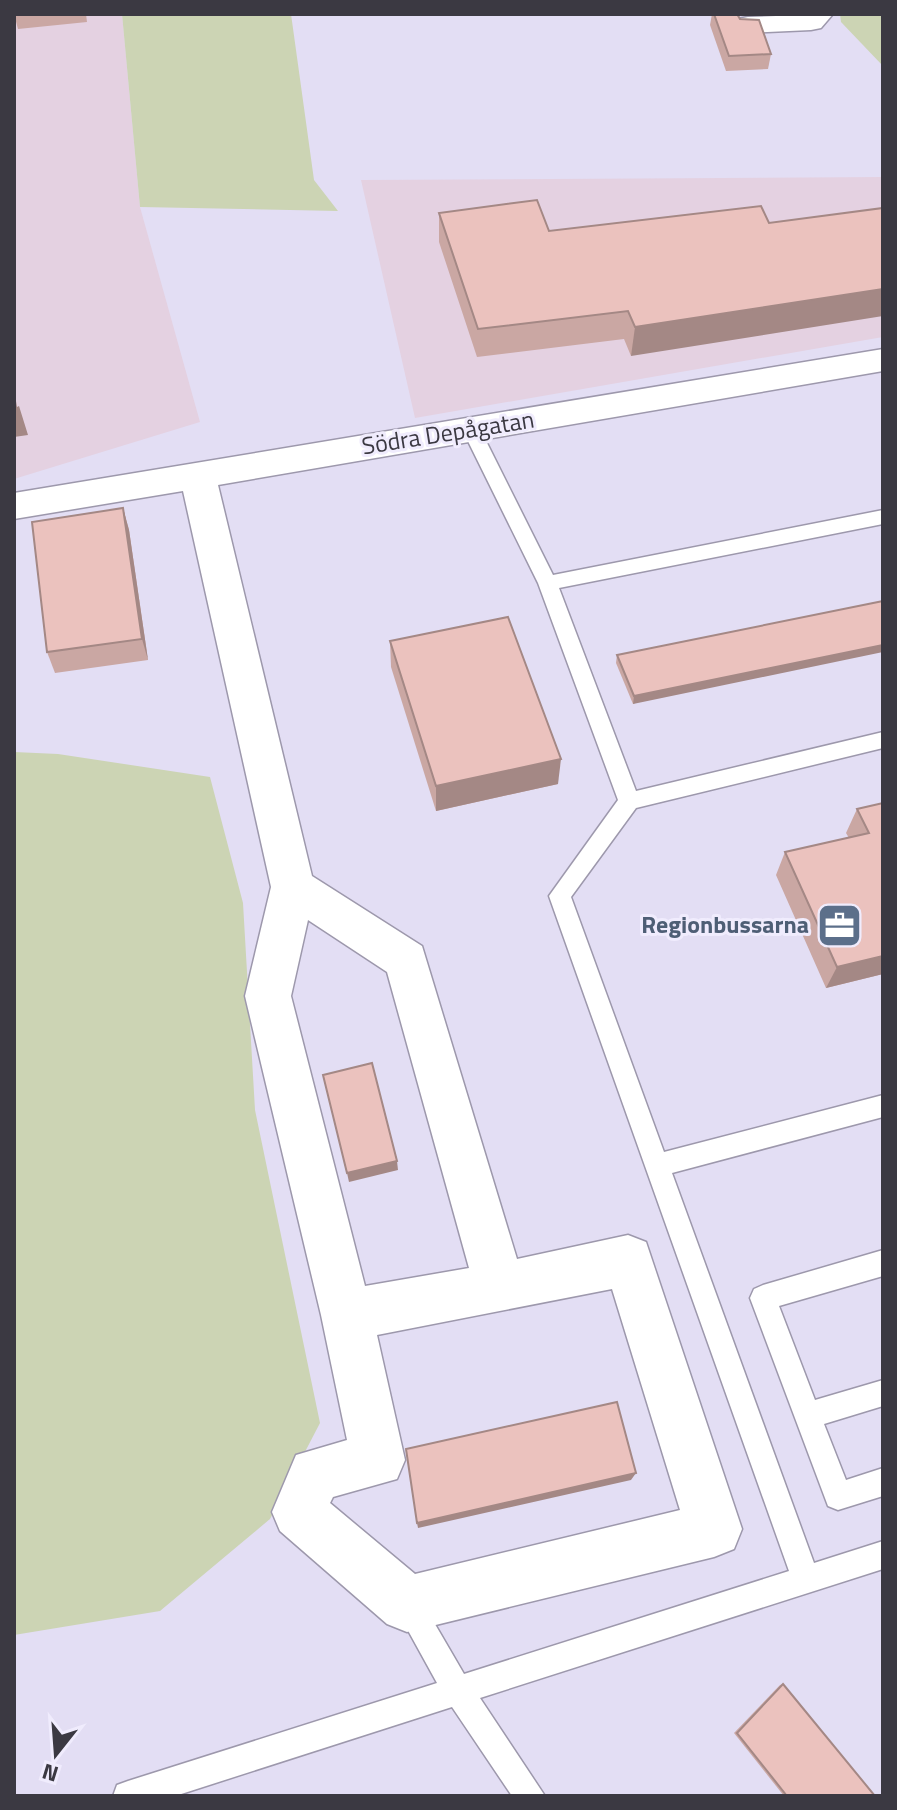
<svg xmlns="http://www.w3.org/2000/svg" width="897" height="1810" viewBox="0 0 897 1810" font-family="'Titillium Web',sans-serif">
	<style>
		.commercial { fill: #e4d1e1 }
		.green { fill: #ccd4b4 }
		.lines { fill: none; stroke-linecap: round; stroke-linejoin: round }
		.service-casing { stroke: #9d98ac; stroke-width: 3 }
		.minor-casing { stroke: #9d98ac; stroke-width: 3 }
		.service { fill: #fff; fill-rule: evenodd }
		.minor { fill: #fff; fill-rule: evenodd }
		.wall { fill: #caa7a3 }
		.shaded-wall { fill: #a48885 }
		.building { fill: #ebc2be; stroke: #a48885; stroke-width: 2 }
		.labels { text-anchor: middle; stroke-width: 6; stroke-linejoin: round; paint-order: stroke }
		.street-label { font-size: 24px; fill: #3b3942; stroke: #f0ecfd }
		.service-label { font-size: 24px; font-weight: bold; fill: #4e5e75; stroke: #f0ecfd; text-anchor: end }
	</style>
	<rect width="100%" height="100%" fill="#e3def4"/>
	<g class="commercial">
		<path d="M14 14H122L140 207 200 422 14 479Z"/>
		<path d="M883 177V337L415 418 361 180Z"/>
	</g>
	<g class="green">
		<path d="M122 14H291L314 180 338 211 140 207Z"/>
		<path d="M840 14H883V66L841 22Z"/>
		<path d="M14 752 58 754 210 777 243 903 255 1110 320 1423 270 1519 160 1611 14 1635Z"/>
	</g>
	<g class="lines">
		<defs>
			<g id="service">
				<path d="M471 423 480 429 553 575 883 510V524L559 588 636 791 883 732V748L636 808 571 897 664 1152 883 1095V1117L672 1173 814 1563 883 1541V1569L480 1698 545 1796H512L452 1707 175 1796H113L117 1785 128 1781 437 1683 394 1605 398 1595 408 1591 418 1595 464 1674 789 1571 549 896 618 800 538 583 462 429Z"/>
				<path d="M883 1250V1276L779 1306 815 1400 883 1380V1406L824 1424 846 1480 883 1468V1496L838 1510 828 1506 750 1298 754 1289 763 1285Z"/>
			</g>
			<g id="minor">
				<path d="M833 14 821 28 811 30 748 33 738 31 734 25 738 19 748 17Z"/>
				<path d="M883 349V371L218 485 312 876 422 946 517 1259 628 1235 646 1242 742 1529 734 1549 714 1557 407 1632 387 1624 280 1531 272 1512 296 1455 347 1440 321 1315 245 996 271 887 183 491 14 519V493ZM308 920 387 972 469 1268 365 1286 291 996ZM612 1289 680 1510 415 1574 330 1503 333 1497 397 1479 405 1460 377 1335Z"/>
			</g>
		</defs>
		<use href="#service" class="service-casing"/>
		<use href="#minor" class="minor-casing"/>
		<use href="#service" class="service"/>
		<use href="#minor" class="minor"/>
	</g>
	<g class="wall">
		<path d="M14 14H86L87 22 18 29Z"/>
		<path d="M712 14H737L771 54 768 69 726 71 710 25Z"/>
		<path d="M761 206 631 356 624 339 477 357 439 242V213L549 231Z"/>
		<path d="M123 508 129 530 148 660 55 673 47 652Z"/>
		<path d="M883 601 633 704 616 663 617 655Z"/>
		<path d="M390 641 558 784 436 811 391 667Z"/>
		<path d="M883 803V974L826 988 776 875 785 852 849 838 846 833 857 809Z"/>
		<path d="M783 1684 875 1796H784L734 1733 780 1685Z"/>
	</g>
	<g class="shaded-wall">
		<path d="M883 289V316L631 356 635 327Z"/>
		<path d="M14 389 17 407 19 406 28 435 14 437Z"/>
		<path d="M123 508 129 530 148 660 142 639Z"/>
		<path d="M883 645V652L633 704 634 696Z"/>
		<path d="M561 759 558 784 436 811V786Z"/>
		<path d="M883 956V974L826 988 837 967Z"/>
		<path d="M397 1161 398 1170 349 1182 347 1173Z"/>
		<path d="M636 1473 631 1480 418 1528 417 1523Z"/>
	</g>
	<g class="building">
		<path d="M714 14H737L740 19 759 20 771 54 729 56Z"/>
		<path d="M537 200 549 231 761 206 769 223 883 208V289L635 327 628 311 478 329 439 213Z"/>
		<path d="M123 508 142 639 47 652 32 522Z"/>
		<path d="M883 601V645L634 696 617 655Z"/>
		<path d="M508 617 561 759 436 786 390 641Z"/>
		<path d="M883 803V956L837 967 785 852 869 833 857 809Z"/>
		<path d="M372 1063 397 1161 347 1173 323 1075Z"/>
		<path d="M617 1402 636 1473 417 1523 406 1449Z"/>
		<path d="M783 1684 875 1796H787L737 1733Z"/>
	</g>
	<defs>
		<symbol id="office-square" viewBox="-11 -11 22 22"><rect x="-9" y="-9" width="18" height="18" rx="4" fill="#5c6f8a" stroke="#f0ecfd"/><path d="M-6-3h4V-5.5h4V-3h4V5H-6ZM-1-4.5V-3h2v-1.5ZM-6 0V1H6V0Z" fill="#fff"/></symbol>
	</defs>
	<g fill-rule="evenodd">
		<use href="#office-square" x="814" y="900" width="51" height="51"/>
	</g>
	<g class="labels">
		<g class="street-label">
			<text transform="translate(448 433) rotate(-9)" y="8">Södra Depågatan</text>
		</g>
		<g class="service-label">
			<text x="809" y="933">Regionbussarna</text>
		</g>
	</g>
	<rect width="897" height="1810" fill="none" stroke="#3b3942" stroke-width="32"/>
	<g transform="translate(56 1754) rotate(197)" stroke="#f0ecfd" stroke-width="6" paint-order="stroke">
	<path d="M0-6L14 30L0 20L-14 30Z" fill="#3b3942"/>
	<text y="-12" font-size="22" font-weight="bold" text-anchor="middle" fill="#3b3942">N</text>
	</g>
</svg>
